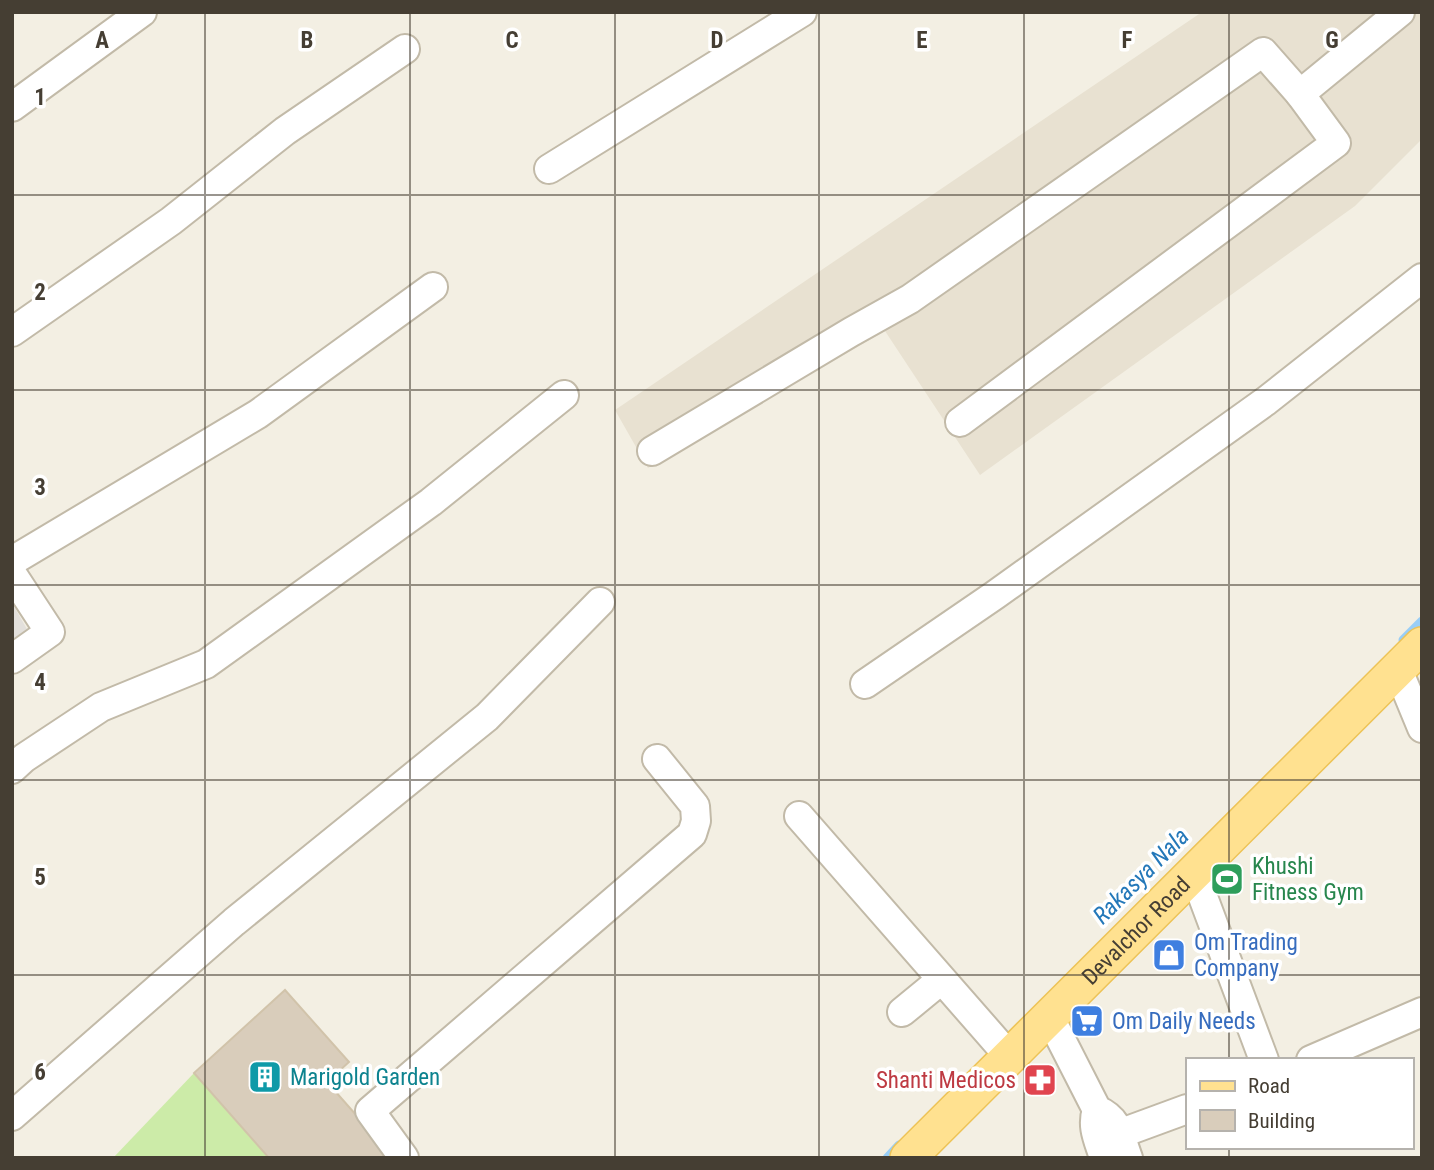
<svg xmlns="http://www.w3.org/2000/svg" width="1434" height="1170" viewBox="0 0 1434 1170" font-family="'Roboto Condensed',sans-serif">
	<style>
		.residential { fill: #e8e1d1 }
		.grass { fill: #cceba8 }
		.parking { fill: #e3e0dc }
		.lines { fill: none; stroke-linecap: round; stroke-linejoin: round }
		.stream { stroke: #99cef6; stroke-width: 9 }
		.building { fill: #d9cdbb; stroke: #d1c3aa; stroke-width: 2 }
		.minor-casing { stroke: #c2baa8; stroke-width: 32 }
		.major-casing { stroke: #edc357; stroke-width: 38 }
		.minor { stroke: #fff; stroke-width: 28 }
		.major { stroke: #ffe190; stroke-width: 35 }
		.grid { fill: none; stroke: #453e33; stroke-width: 2; stroke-opacity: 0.55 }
		.labels { text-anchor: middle; stroke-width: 7; stroke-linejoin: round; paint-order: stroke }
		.leisure-label { font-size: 23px; fill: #27864d; stroke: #fff; text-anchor: start }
		.street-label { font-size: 23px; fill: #453e33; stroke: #fff }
		.shop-label { font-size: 23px; fill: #366cbe; stroke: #fff; text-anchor: start }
		.culture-label { font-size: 23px; fill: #0d838f; stroke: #fff; text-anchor: start }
		.health-label { font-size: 23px; fill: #be3a42; stroke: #fff; text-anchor: end }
		.water-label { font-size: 24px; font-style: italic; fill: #2478b9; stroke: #fff }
		.grid-label { font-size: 23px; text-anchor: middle; font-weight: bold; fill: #453e33; stroke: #fff; stroke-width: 7; stroke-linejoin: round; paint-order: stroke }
	</style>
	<rect width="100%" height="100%" fill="#f3efe3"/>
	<path class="residential" d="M1202 12H1422V139L1355 206 980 475 885 331 648 468 615 410Z"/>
	<path class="grass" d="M194 1073 269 1158H113Z"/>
	<path class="parking" d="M12 603 28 631 12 643Z"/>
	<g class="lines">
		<g class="stream">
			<path d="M1403 640 1422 621"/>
			<path d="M887 1158 899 1145"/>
		</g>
	</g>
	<path class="building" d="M285 990 349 1062 327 1082 394 1158H269L194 1073Z"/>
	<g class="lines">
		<defs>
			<g id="minor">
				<path d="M1300 94 1400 12"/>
				<path d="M12 107 142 12"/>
				<path d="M549 169 802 12"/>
				<path d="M12 332 171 221 285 131 405 49"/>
				<path d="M652 451 851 332 910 299 1263 52 1300 94 1336 143 960 422"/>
				<path d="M12 561 258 414 433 287"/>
				<path d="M12 574 50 632 12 659"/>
				<path d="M1398 670 1422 728"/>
				<path d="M865 684 995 595 1266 401 1422 278"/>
				<path d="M12 769 24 758 101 707 206 664 431 502 564 395"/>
				<path d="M799 816 1009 1056"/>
				<path d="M1194 873 1264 1060"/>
				<path d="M902 1012 941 980"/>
				<path d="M1049 1016 1097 1110C1119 1119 1120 1137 1128 1158"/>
				<path d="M1311 1060 1422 1012"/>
				<path d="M1097 1110C1091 1127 1099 1141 1104 1158"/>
				<path d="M12 1116 234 922 487 717 600 602"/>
				<path d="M1119 1134 1187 1109"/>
				<path d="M404 1158 370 1111 692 834 696 821 695 806 657 759"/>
			</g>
			<g id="major">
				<path id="s1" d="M908 1158 1422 645"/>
			</g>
		</defs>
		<use href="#minor" class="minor-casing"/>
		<use href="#major" class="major-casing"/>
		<use href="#minor" class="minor"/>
		<use href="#major" class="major"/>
	</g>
	<path class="grid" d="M205 12V1158M410 12V1158M615 12V1158M819 12V1158M1024 12V1158M1229 12V1060M12 195H1422M12 390H1422M12 585H1422M12 780H1422M12 975H1422M1229 1147V1158"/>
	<defs>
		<symbol id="stadium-square" viewBox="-11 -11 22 22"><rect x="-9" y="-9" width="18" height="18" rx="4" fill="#2e9e5b" stroke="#fff"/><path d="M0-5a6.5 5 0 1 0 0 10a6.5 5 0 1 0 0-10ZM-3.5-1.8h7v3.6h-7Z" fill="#fff"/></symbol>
		<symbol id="shop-square" viewBox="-11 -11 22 22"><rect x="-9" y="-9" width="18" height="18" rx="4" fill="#3f7fe0" stroke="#fff"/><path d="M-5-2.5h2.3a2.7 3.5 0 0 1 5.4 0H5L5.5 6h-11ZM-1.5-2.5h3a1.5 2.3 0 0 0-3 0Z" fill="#fff"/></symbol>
		<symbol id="supermarket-square" viewBox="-11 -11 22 22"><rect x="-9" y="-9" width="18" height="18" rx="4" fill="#3f7fe0" stroke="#fff"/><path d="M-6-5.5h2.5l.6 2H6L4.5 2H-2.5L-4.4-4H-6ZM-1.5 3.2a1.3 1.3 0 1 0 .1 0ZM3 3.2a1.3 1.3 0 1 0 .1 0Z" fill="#fff"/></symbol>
		<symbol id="building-square" viewBox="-11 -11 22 22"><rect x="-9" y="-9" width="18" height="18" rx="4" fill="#0f9aa8" stroke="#fff"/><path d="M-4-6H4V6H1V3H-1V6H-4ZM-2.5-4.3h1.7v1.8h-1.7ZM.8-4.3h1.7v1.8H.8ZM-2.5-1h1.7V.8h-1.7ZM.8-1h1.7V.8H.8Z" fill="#fff"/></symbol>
		<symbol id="pharmacy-square" viewBox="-11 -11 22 22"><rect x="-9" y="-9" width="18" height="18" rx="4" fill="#e0444e" stroke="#fff"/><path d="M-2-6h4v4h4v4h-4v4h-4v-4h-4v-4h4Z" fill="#fff"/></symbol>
	</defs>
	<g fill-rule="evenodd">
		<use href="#stadium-square" x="1208" y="860" width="38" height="38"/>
		<use href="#shop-square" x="1150" y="936" width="38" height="38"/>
		<use href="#supermarket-square" x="1068" y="1002" width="38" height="38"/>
		<use href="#building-square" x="246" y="1058" width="38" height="38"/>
		<use href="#pharmacy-square" x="1021" y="1061" width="38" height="38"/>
	</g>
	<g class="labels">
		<g class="leisure-label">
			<text x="1252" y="874">Khushi<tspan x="1252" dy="26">Fitness Gym</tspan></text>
		</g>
		<g class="street-label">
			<text dy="8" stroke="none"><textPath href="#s1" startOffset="322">Devalchor Road</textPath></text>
		</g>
		<g class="shop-label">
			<text x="1194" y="950">Om Trading<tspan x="1194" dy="26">Company</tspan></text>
			<text x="1112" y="1029">Om Daily Needs</text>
		</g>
		<g class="culture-label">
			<text x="290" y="1085">Marigold Garden</text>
		</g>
		<g class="health-label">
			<text x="1016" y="1088">Shanti Medicos</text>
		</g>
		<g class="water-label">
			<text transform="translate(1141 876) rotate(-45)" y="8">Rakasya Nala</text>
		</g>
	</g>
	<g class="grid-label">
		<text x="102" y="48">A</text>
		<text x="307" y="48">B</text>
		<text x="512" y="48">C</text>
		<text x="717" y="48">D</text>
		<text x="922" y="48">E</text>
		<text x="1127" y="48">F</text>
		<text x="1332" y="48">G</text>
		<text x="40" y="105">1</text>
		<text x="40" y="300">2</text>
		<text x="40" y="495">3</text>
		<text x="40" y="690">4</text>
		<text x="40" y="885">5</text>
		<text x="40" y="1080">6</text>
	</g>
	<rect width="1434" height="1170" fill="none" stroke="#453e33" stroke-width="28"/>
	<rect x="1186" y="1058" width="228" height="91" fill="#ffffff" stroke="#b5b2ad" stroke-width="2"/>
	<rect x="1200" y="1081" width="35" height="10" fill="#ffe190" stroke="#b5b2ad" stroke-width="2"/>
	<text x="1248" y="1093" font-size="21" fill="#453e33">Road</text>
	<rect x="1200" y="1110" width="35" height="21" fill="#d9cdbb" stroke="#b5b2ad" stroke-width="2"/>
	<text x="1248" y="1128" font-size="21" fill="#453e33">Building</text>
</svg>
